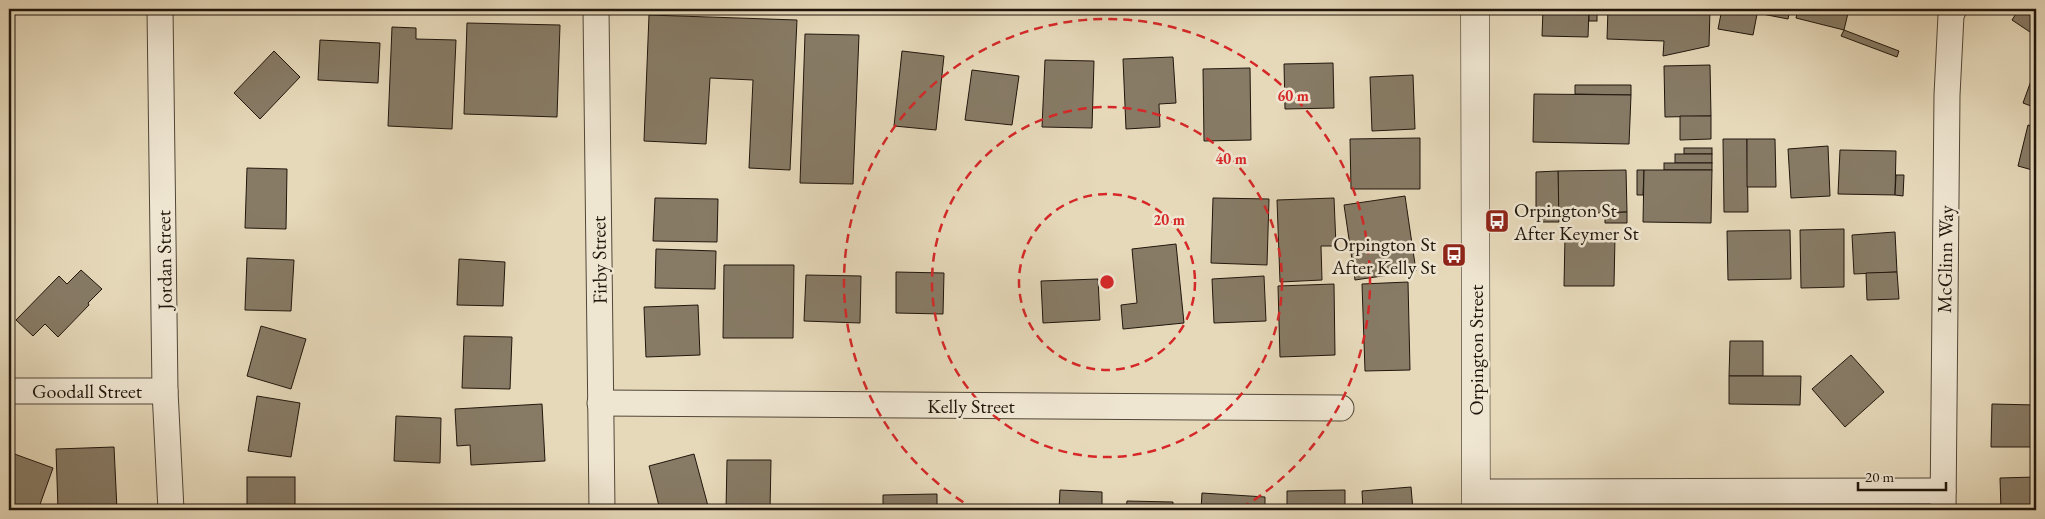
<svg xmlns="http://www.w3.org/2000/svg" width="2045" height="519" viewBox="0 0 2045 519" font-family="'EB Garamond',serif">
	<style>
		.building { fill: #877b66; stroke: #20160c }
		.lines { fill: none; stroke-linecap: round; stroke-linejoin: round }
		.street-casing { stroke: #524738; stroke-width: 27 }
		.secondary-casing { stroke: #20160c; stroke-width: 29 }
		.street { stroke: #efe6d2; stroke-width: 25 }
		.secondary { stroke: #efe6d2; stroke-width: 28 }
		.ring { fill: none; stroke: #d62828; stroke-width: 2.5; stroke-dasharray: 9 6 }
		.labels { text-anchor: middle; stroke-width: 5; stroke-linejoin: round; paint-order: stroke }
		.poi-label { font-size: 20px; fill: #20160c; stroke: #efe6d2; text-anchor: start }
		.street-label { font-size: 20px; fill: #20160c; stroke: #efe6d2 }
		.centre { fill: #d62828; stroke: #efe6d2; stroke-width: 2.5 }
		.ring-label { font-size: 15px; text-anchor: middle; font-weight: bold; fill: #d62828; stroke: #efe6d2; stroke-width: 5; stroke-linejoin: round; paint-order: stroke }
	</style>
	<rect width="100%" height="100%" fill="#e6d9ba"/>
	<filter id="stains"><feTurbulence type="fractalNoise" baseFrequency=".004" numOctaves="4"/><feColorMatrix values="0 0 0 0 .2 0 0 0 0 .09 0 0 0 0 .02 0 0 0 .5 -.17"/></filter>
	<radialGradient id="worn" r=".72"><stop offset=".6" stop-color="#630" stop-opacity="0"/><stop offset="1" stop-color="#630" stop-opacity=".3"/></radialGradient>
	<g class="building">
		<path d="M1543 9H1589L1588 37 1542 36Z"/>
		<rect x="1589" y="9" width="8" height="12"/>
		<path d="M1608 9H1710L1709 46 1663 56 1664 41 1607 39Z"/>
		<path d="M1722 9H1758L1753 35 1718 29Z"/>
		<path d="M1758 9H1790L1788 19 1757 13Z"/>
		<path d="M1798 9H1849L1844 30 1796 18Z"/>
		<path d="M2019 9H2036V36L2012 20Z"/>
		<path d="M649 15 797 20 790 170 749 168 753 80 710 78 706 144 644 141Z"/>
		<path d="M467 23 560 25 557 117 464 114Z"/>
		<path d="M392 27 416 28V39L456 40 452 129 388 126Z"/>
		<path d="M1844 30 1899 51 1897 57 1841 36Z"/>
		<path d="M805 34 859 35 853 184 800 183Z"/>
		<path d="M320 40 380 43 378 83 318 80Z"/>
		<path d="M274 51 300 77 260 119 234 93Z"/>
		<path d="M902 51 944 56 936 130 894 126Z"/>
		<path d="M1173 57 1176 103 1159 104 1160 127 1126 129 1123 59Z"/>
		<path d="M1045 60 1094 61 1092 128 1042 127Z"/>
		<path d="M1333 63 1334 108 1285 109 1284 64Z"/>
		<path d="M1710 65 1711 116 1665 117 1664 66Z"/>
		<path d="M2036 67V108L2023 103Z"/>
		<path d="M1250 68 1251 140 1204 141 1203 69Z"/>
		<path d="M972 70 1019 76 1012 125 965 120Z"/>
		<path d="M1413 75 1415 129 1372 131 1370 77Z"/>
		<path d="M1575 85H1631V95L1575 94Z"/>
		<path d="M1534 94 1631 95 1629 144 1533 142Z"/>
		<path d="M1680 116H1711V139L1680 140Z"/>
		<path d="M2028 125 2036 127V171L2018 166Z"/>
		<path d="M1420 138V189H1351L1350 139Z"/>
		<path d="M1723 139H1747L1748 212H1724Z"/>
		<path d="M1747 139H1775L1776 187H1747Z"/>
		<path d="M1828 146 1830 196 1791 198 1788 149Z"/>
		<rect x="1684" y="148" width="28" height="6"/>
		<path d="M1840 150 1896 151 1895 195 1838 194Z"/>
		<rect x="1675" y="154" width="37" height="9"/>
		<rect x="1664" y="163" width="48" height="7"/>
		<path d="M247 168 287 169 286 229 245 228Z"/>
		<path d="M1626 170 1627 212 1558 214V171Z"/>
		<path d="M1637 170H1644L1643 195H1637Z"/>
		<path d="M1644 170H1712L1711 223 1643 222Z"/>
		<path d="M1558 171 1559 222H1536V172Z"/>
		<path d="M1896 175H1904L1903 196 1895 195Z"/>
		<path d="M1405 196 1416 271 1355 280 1344 205Z"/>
		<path d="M655 198 718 199 717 242 653 241Z"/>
		<path d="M1213 198 1269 199 1267 265 1211 263Z"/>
		<path d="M1334 198 1336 246H1321L1322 280 1280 282 1277 200Z"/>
		<path d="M2031 204H2036V257H2033Z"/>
		<path d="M1627 212V223H1605V213Z"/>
		<path d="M1844 229V287L1801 288 1800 230Z"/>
		<path d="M1790 230 1791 279 1728 280 1727 231Z"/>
		<path d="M1895 232 1897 272 1854 274 1852 235Z"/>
		<path d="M1565 236H1615L1614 286H1564Z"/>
		<path d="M1176 244 1184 323 1123 329 1121 305 1137 303 1132 249Z"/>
		<path d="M656 249 716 251 715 289 655 288Z"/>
		<path d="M247 258 294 260 291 311 245 310Z"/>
		<path d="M459 259 505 262 503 306 457 305Z"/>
		<path d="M724 265H794L793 338H723Z"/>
		<path d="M81 270 102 289 88 303 89 305 58 337 45 324 33 336 16 320 59 276 67 284Z"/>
		<path d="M896 272 944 273 943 314 896 313Z"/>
		<path d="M1897 272 1899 299 1867 300 1866 273Z"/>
		<path d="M806 275 861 276 860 323 804 321Z"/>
		<path d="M1264 276 1266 321 1214 323 1212 279Z"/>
		<path d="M1098 279 1100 320 1043 323 1041 281Z"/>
		<path d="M1408 282 1410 370 1365 371 1362 284Z"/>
		<path d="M1334 284 1335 355 1280 357 1278 286Z"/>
		<path d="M698 305 700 355 646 357 644 307Z"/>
		<path d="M261 326 306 339 291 389 247 376Z"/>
		<path d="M464 336 512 337 510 389 462 388Z"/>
		<path d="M1730 341H1763V376H1729Z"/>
		<path d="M1851 355 1884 392 1845 427 1812 389Z"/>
		<path d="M1729 376H1801L1800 405 1729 404Z"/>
		<path d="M257 396 300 403 291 457 248 451Z"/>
		<path d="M542 404 545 461 471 465 470 445 457 446 455 409Z"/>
		<path d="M1992 404 2036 405V447H1991Z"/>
		<path d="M396 416 441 418 440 463 394 461Z"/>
		<path d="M114 447 117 510H58L56 449Z"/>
		<path d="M9 452 53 468 38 510H9Z"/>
		<path d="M694 454 708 506 693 510H660L649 466Z"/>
		<path d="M727 460H771L770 510H726Z"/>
		<rect x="247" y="477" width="48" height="33"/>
		<path d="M2036 477V510H2001L2000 478Z"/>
		<path d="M1411 487 1413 510H1363L1362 491Z"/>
		<path d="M1060 490 1102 492V510H1059Z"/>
		<path d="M1345 490V510H1287V491Z"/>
		<path d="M1202 493 1265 497V510H1201Z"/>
		<path d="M937 494V510H883V495Z"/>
		<path d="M1127 501 1173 502V510H1126Z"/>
	</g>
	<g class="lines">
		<defs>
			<g id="street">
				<path d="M160 9 165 391 171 510"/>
				<path d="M596 9 602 510"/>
				<path d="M9 391H165"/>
				<path d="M600 403 1341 408"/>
				<path d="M1477 492 1943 491"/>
				<path d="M1943 510 1947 95 1951 15 1954 9"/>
			</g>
			<path id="secondary" d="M1475 9 1476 510"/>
		</defs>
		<use href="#street" class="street-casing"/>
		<use href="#secondary" class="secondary-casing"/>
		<use href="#street" class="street"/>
		<use href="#secondary" class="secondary"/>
	</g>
	<g class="ring">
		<circle cx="1107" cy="282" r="88"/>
		<circle cx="1107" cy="282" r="175"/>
		<path d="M976 510A263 263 0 1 1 1238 510"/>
	</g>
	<defs>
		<symbol id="bus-square" viewBox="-11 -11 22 22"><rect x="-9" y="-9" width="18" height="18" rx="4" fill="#8f2418" stroke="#efe6d2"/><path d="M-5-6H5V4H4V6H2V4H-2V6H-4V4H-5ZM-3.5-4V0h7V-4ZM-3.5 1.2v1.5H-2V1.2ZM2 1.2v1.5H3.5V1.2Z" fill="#fff"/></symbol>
	</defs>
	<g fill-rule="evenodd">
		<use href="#bus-square" x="1483" y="207" width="28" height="28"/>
		<use href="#bus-square" x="1440" y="241" width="28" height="28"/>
	</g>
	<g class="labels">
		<g class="poi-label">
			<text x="1514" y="217">Orpington St<tspan x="1514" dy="23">After Keymer St</tspan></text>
			<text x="1436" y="251" text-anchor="end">Orpington St<tspan x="1436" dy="23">After Kelly St</tspan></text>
		</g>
		<g class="street-label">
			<text transform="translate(1945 259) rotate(-89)" y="7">McGlinn Way</text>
			<text transform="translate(164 260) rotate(-91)" y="7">Jordan Street</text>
			<text transform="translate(599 260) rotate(-91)" y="7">Firby Street</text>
			<text transform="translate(1476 350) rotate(-90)" y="7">Orpington Street</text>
			<text x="87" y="398">Goodall Street</text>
			<text x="971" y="413">Kelly Street</text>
		</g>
	</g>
	<circle cx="1107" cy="282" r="8" class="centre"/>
	<g class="ring-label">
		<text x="1293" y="101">60 m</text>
		<text x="1231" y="164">40 m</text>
		<text x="1169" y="225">20 m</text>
	</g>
	<rect width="2045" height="519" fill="none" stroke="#e6d9ba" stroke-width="30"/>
	<rect x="10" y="10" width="2025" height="499" fill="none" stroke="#20160c" stroke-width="2.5"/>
	<rect x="15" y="15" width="2015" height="489" fill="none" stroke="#20160c"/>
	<path d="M1858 482v8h88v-8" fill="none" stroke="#20160c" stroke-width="2.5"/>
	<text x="1865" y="482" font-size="15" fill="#20160c" stroke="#efe6d2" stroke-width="4" paint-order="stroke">20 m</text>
	<rect width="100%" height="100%" filter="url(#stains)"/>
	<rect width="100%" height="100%" fill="url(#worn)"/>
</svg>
